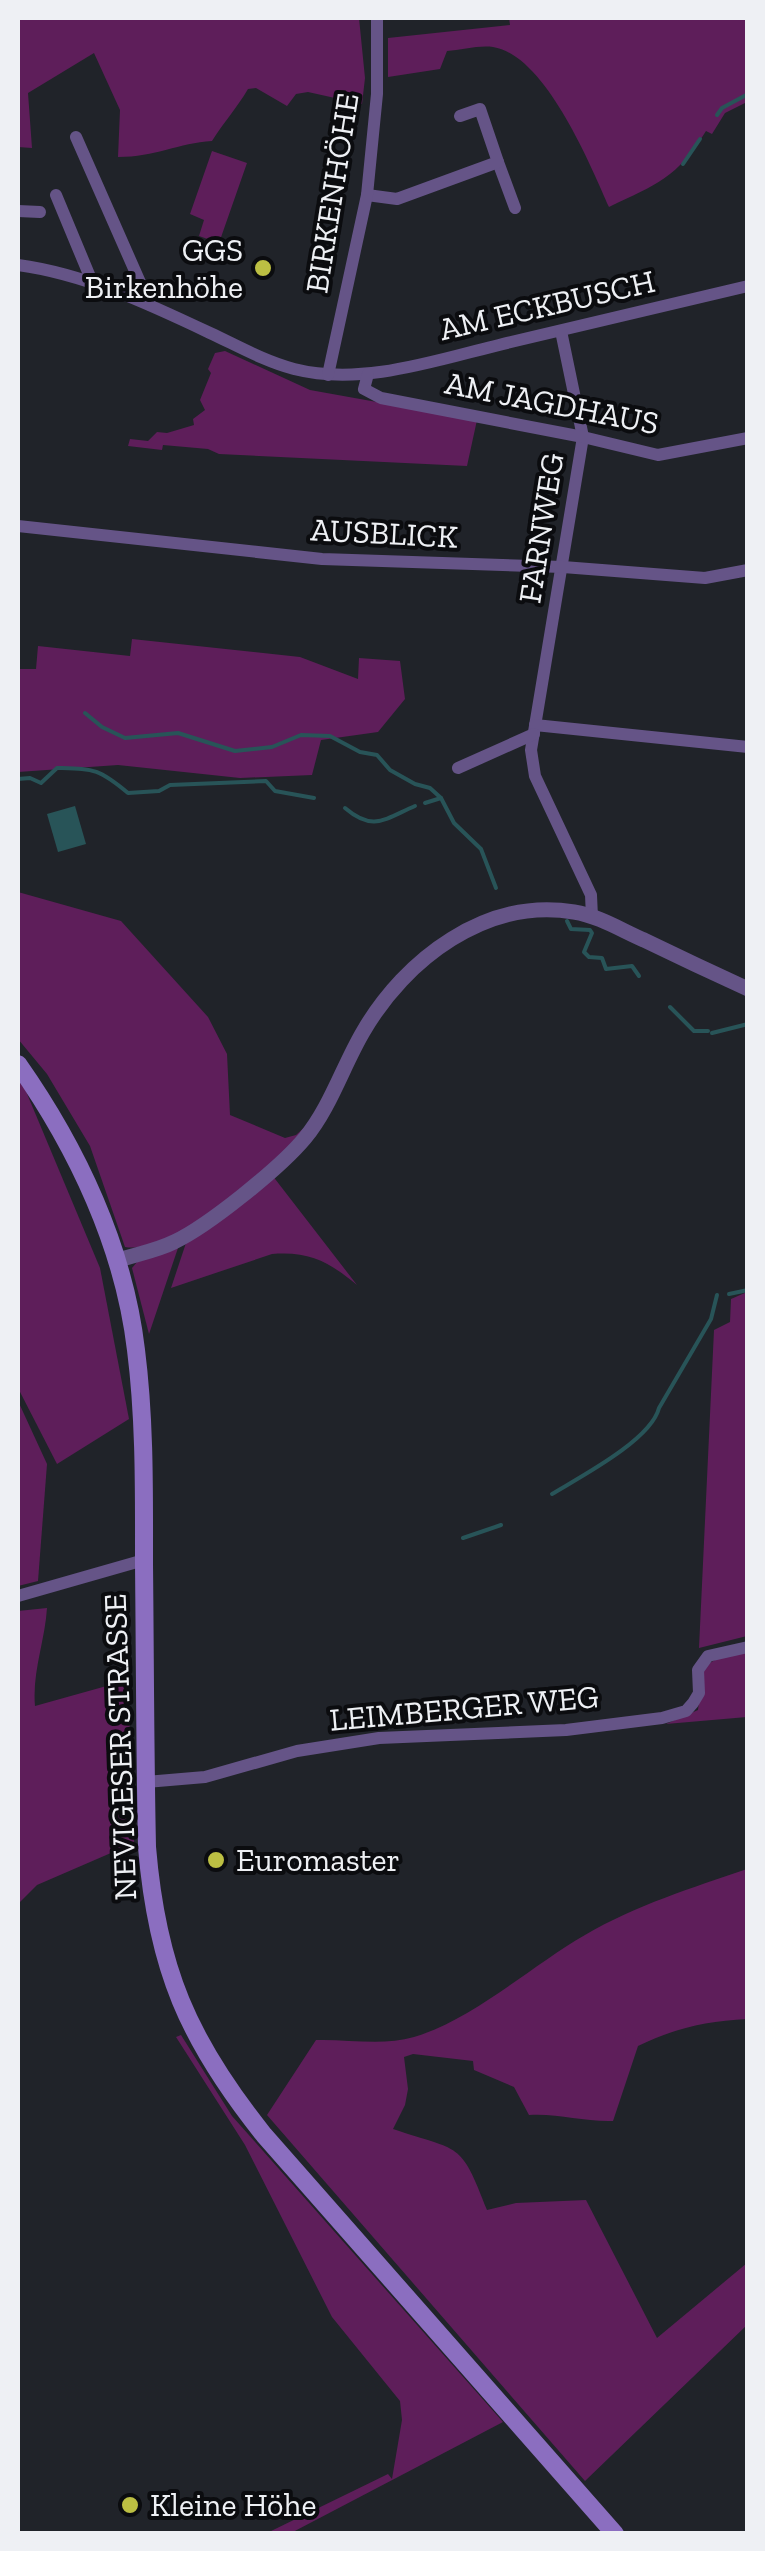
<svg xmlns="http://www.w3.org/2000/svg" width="765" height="2551" viewBox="0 0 765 2551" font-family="'Zilla Slab',serif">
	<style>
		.green { fill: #5e1e5a }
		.water { fill: #285458 }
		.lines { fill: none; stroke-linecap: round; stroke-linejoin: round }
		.stream { stroke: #285458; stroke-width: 4 }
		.minor { stroke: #655487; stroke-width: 12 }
		.tertiary { stroke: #655487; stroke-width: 15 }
		.secondary { stroke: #8b6ec0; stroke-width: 18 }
		.poi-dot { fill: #bcbf43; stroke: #0b0c0f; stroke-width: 4 }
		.labels { text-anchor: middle; stroke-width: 8; stroke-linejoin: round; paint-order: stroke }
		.street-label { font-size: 32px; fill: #eef0f4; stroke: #0b0c0f }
		.poi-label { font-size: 32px; fill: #eef0f4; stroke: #0b0c0f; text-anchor: start }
	</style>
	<rect width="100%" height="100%" fill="#202329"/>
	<g class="green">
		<path d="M18 18H359L365 78 362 104 308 92 296 94 287 106 256 88 248 89C237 108 223 123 212 141 179 143 155 157 118 157L120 110 94 53 28 93 32 148 18 147Z"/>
		<path d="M509 18H747V102L725 113 712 134 706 131C677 178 657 184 609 207 590 164 545 55 493 47 479 45 461 50 447 51L440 69 388 77V38L510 25Z"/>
		<path d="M212 151 247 163 219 243 199 236 204 220 190 214Z"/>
		<path d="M225 351 310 390 477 420 467 466 219 454 208 449 163 445 162 450 128 446 130 439 148 441 157 432 167 433 194 425 193 419 205 410 200 400 211 373 208 369 215 353Z"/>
		<path d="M132 639 300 657 358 679 359 658 400 661 405 699 378 732 321 740 312 775 240 778 118 765 18 772V669H36L38 646 130 656Z"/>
		<path d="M18 892 121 921 208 1017 227 1054 230 1115 285 1138 296 1135 306 1126C294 1150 212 1217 186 1230 170 1239 142 1250 125 1247L90 1146 47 1074 18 1039Z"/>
		<path d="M18 1080 25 1089 100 1268 129 1419 57 1464 18 1388Z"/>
		<path d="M272 1175 357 1285C329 1262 310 1251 272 1254L171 1288 186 1243Z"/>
		<path d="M179 1245 149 1334 132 1268 137 1262Z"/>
		<path d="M747 1292V1636L699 1648 714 1330 730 1322 731 1299Z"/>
		<path d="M18 1401 47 1464 38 1581 18 1586Z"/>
		<path d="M47 1608C45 1641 32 1672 35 1706L128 1680 134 1843 37 1885 18 1904V1611Z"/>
		<path d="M747 1648V1717L666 1724 698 1710C708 1658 693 1668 747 1648Z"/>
		<path d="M747 1869V2019C707 2021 675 2028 638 2046L613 2121C584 2122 557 2113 529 2115L514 2087 474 2070 473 2061 413 2054 404 2057 408 2089 405 2105 393 2129C461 2152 460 2140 487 2210L516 2203 586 2200 657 2338 747 2263V2325L585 2481 267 2115 316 2040C348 2039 383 2046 414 2037 474 2019 531 1966 585 1935 636 1905 692 1888 747 1869Z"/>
		<path d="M181 2035 232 2116 503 2422 291 2533H267L388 2474 392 2479 402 2420 400 2401 332 2317 245 2145 176 2037Z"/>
	</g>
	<path class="water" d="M75 806 86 844 58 852 47 814Z"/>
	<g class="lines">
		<g class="stream">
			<path d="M717 115 722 108 748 94"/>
			<path d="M683 164 700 139"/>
			<path d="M85 713 102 727 125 738 178 733 235 751 272 747 301 735 330 736 360 752 377 755 390 770 415 784 430 788 441 798"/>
			<path d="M18 779 30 778 41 783 57 768C94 769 98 768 128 793L159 791 170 785 266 781 275 791 314 798"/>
			<path d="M425 803 441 798 454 823 481 849 496 888"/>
			<path d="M345 808C373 832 385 819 415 806"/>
			<path d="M567 921 571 929 590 930 592 933 584 952 589 957 602 958 606 969 632 966 639 976"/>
			<path d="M670 1007 694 1031H708"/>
			<path d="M712 1033 748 1024"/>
			<path d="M729 1294 748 1290"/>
			<path d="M552 1494C580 1477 651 1440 659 1408L711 1319 717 1295"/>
			<path d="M463 1538 501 1525"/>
		</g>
		<g class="minor">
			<path d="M76 137 150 305"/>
			<path d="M498 162 515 208"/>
			<path d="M56 195 93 284"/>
			<path d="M367 195 397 199 498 162 480 109 460 116"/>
			<path d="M18 211 40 212"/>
			<path d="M18 265C85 274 149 304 210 333 238 346 264 361 294 369 365 387 442 358 511 342 590 324 669 305 748 286"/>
			<path d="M561 331 583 437 531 750 535 776 591 895 592 917"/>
			<path d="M368 374 364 389 381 398 583 437 658 455 748 438"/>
			<path d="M328 375 367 195 377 94V18"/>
			<path d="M18 526 322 559 563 567 705 578 748 570"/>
			<path d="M535 725 748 747"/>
			<path d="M458 768 534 734"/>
			<path d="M18 1596 144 1560"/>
			<path d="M146 1782 205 1777 297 1751 379 1738 566 1730 662 1718 686 1711 693 1703 699 1693 698 1670 708 1656 748 1647"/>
		</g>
		<path class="tertiary" d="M116 1261C136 1254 156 1251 174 1242 208 1226 280 1168 305 1138 330 1108 343 1066 363 1032 405 959 487 897 574 912 599 916 621 930 644 940 679 957 713 973 748 989"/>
		<path class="secondary" d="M18 1064C77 1148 124 1247 136 1350 145 1421 144 1493 144 1564 145 1658 145 1753 147 1847 157 1968 188 2040 264 2135L615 2534"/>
	</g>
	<g class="poi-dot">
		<circle cx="263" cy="268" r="10"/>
		<circle cx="216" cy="1860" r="10"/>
		<circle cx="130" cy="2505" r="10"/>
	</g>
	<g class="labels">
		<g class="street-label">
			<text transform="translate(332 193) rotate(-81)" y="11">BIRKENHÖHE</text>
			<text transform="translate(547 305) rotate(-13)" y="11">AM ECKBUSCH</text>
			<text transform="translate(552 403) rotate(11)" y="11">AM JAGDHAUS</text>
			<text transform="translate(541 528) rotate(-81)" y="11">FARNWEG</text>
			<text transform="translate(384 533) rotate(3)" y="11">AUSBLICK</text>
			<text transform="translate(464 1708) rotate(-5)" y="11">LEIMBERGER WEG</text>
			<text transform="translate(120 1747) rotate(-92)" y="11">NEVIGESER STRASSE</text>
		</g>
		<g class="poi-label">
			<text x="243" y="261" text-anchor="end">GGS<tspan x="243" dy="37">Birkenhöhe</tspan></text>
			<text x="236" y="1871">Euromaster</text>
			<text x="150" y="2516">Kleine Höhe</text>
		</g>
	</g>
	<rect width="765" height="2551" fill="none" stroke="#eef0f4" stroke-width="40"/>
</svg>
